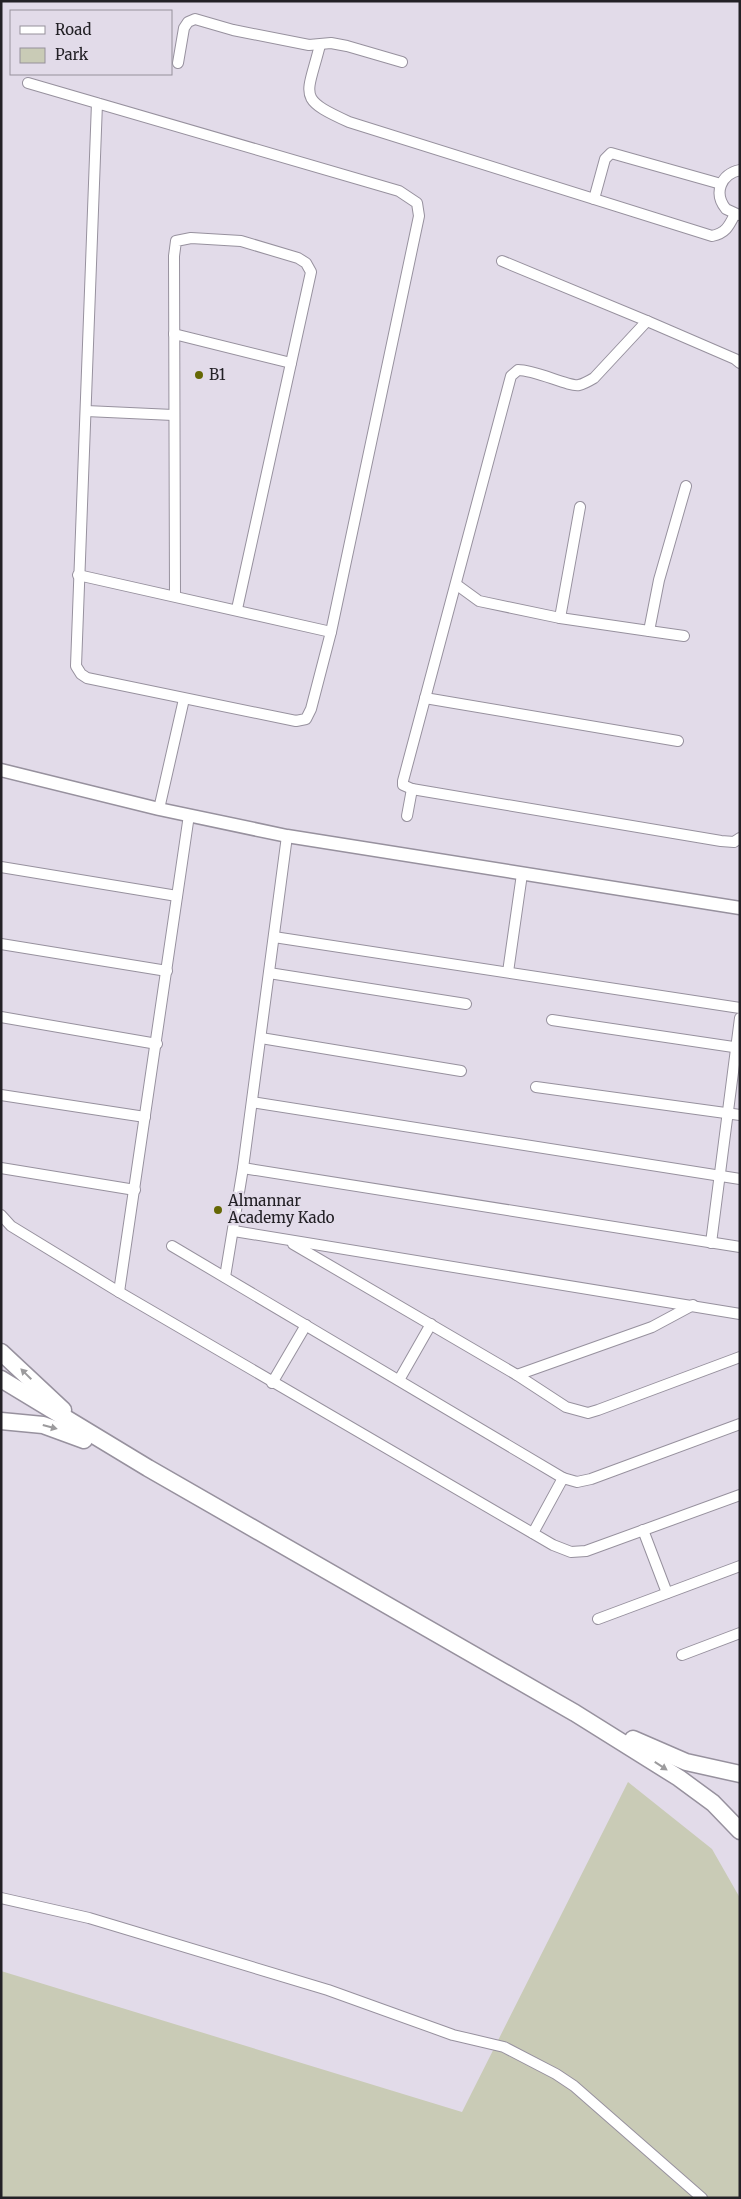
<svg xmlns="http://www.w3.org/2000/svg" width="741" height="2199" viewBox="0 0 741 2199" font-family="Merriweather,serif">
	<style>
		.green { fill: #c9cbb6 }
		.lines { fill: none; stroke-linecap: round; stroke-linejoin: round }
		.minor-casing { stroke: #97919e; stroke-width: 12 }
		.tertiary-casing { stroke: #97919e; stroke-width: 15 }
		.primary-casing { stroke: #97919e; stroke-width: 19 }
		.minor { stroke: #fff; stroke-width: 10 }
		.tertiary { stroke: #fff; stroke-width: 12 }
		.primary { stroke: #fff; stroke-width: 16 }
		.oneway { fill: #9c9b9d }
		.poi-dot { fill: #656704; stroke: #e2dbe9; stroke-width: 2 }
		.labels { text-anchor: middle; stroke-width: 5; stroke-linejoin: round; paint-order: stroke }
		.poi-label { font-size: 15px; fill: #232126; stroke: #e2dbe9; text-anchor: start }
	</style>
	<rect width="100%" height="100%" fill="#e2dbe9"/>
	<path class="green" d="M628 1782 712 1849 740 1898V2198H1V1971L462 2112Z"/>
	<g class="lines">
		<defs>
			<g id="minor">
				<path d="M320 45C307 97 296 98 349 122L712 236C726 233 729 226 735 214"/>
				<path d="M178 63 184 28 188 22 195 19 233 30 309 45 331 43 347 46 402 62"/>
				<path d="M28 83 399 191 417 203 419 216 331 632 311 709 306 719 296 721 87 678 81 674 76 666 97 103"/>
				<path d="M594 199 605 159 611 153 721 184"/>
				<path d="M739 215 726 209C713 193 721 174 740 170"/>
				<path d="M502 261 647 321"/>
				<path d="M174 334 291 363"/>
				<path d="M740 363 735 359 647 321 594 378C589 381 584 384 579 385 569 387 536 370 518 370L511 376 403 781V785L412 789 721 841 734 842 740 838"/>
				<path d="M86 411 173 415"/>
				<path d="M78 575 331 632"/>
				<path d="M457 585 479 601 560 618 649 631 659 580 686 486"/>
				<path d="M175 596 174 256 176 241 191 238 241 241 298 258 306 263 311 272 237 609"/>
				<path d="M560 618 580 507"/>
				<path d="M649 631 684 636"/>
				<path d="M425 698 678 741"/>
				<path d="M159 809 184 699"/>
				<path d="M407 816 412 789"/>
				<path d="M1 867 177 896"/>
				<path d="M274 937 740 1008"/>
				<path d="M1 944 167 971"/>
				<path d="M508 972 522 874"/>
				<path d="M269 973 466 1004"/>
				<path d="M1 1017 157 1044"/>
				<path d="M552 1020 740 1048"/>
				<path d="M261 1038 461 1071"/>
				<path d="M536 1087 740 1115"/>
				<path d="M1 1095 145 1117"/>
				<path d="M252 1102 740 1179"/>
				<path d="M1 1168 135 1190"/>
				<path d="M243 1168 740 1247"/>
				<path d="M1 1215 11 1226 119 1292 553 1545 571 1552 586 1551 740 1495"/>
				<path d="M234 1231 740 1314"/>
				<path d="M711 1243 740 1018"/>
				<path d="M293 1244 517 1375 566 1407 588 1413 598 1410 740 1357"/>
				<path d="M172 1246 563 1478"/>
				<path d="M225 1277 243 1168 287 836"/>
				<path d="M119 1292 189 815"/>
				<path d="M517 1375 652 1327 693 1305"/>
				<path d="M399 1380 431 1324"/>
				<path d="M272 1383 306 1325"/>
				<path d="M643 1530 667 1593"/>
				<path d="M533 1533 563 1478 577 1482 591 1479 740 1424"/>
				<path d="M598 1619 740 1566"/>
				<path d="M682 1655 740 1633"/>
				<path d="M1 1898 89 1918 328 1990 453 2035 504 2047 556 2074 574 2086 702 2198"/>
			</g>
			<path id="tertiary" d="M1 770 159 809 287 836 740 908"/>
			<g id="primary">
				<path d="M1 1352 63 1410"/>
				<path d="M1 1379 148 1468 575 1713 679 1778 713 1803 740 1831"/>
				<path d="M1 1421 43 1425 84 1440"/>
				<path d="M633 1739 686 1762 740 1774"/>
			</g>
		</defs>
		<use href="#minor" class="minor-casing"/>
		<use href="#tertiary" class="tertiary-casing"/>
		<use href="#primary" class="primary-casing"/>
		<use href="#minor" class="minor"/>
		<use href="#tertiary" class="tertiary"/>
		<use href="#primary" class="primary"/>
	</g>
	<defs><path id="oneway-solid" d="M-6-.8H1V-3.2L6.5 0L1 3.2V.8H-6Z" transform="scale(1.25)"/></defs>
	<g class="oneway">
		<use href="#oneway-solid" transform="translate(26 1374) rotate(-135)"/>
		<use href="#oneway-solid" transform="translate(50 1427) rotate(15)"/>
		<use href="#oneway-solid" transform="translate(661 1766) rotate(33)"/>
	</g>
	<g class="poi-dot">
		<circle cx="199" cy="375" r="5"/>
		<circle cx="218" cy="1210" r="5"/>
	</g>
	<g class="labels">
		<g class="poi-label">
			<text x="209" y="380">B1</text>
			<text x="228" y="1206">Almannar<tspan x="228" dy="17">Academy Kado</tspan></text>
		</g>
	</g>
	<rect width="741" height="2199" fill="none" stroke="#232126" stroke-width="5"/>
	<rect x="10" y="10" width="162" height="65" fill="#e2dbe9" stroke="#96919b"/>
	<rect x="20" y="26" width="25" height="8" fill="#ffffff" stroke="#96919b"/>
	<text x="55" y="35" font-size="15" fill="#232126">Road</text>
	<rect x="20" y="48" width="25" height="15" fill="#c9cbb6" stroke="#96919b"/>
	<text x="55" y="60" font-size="15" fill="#232126">Park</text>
</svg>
